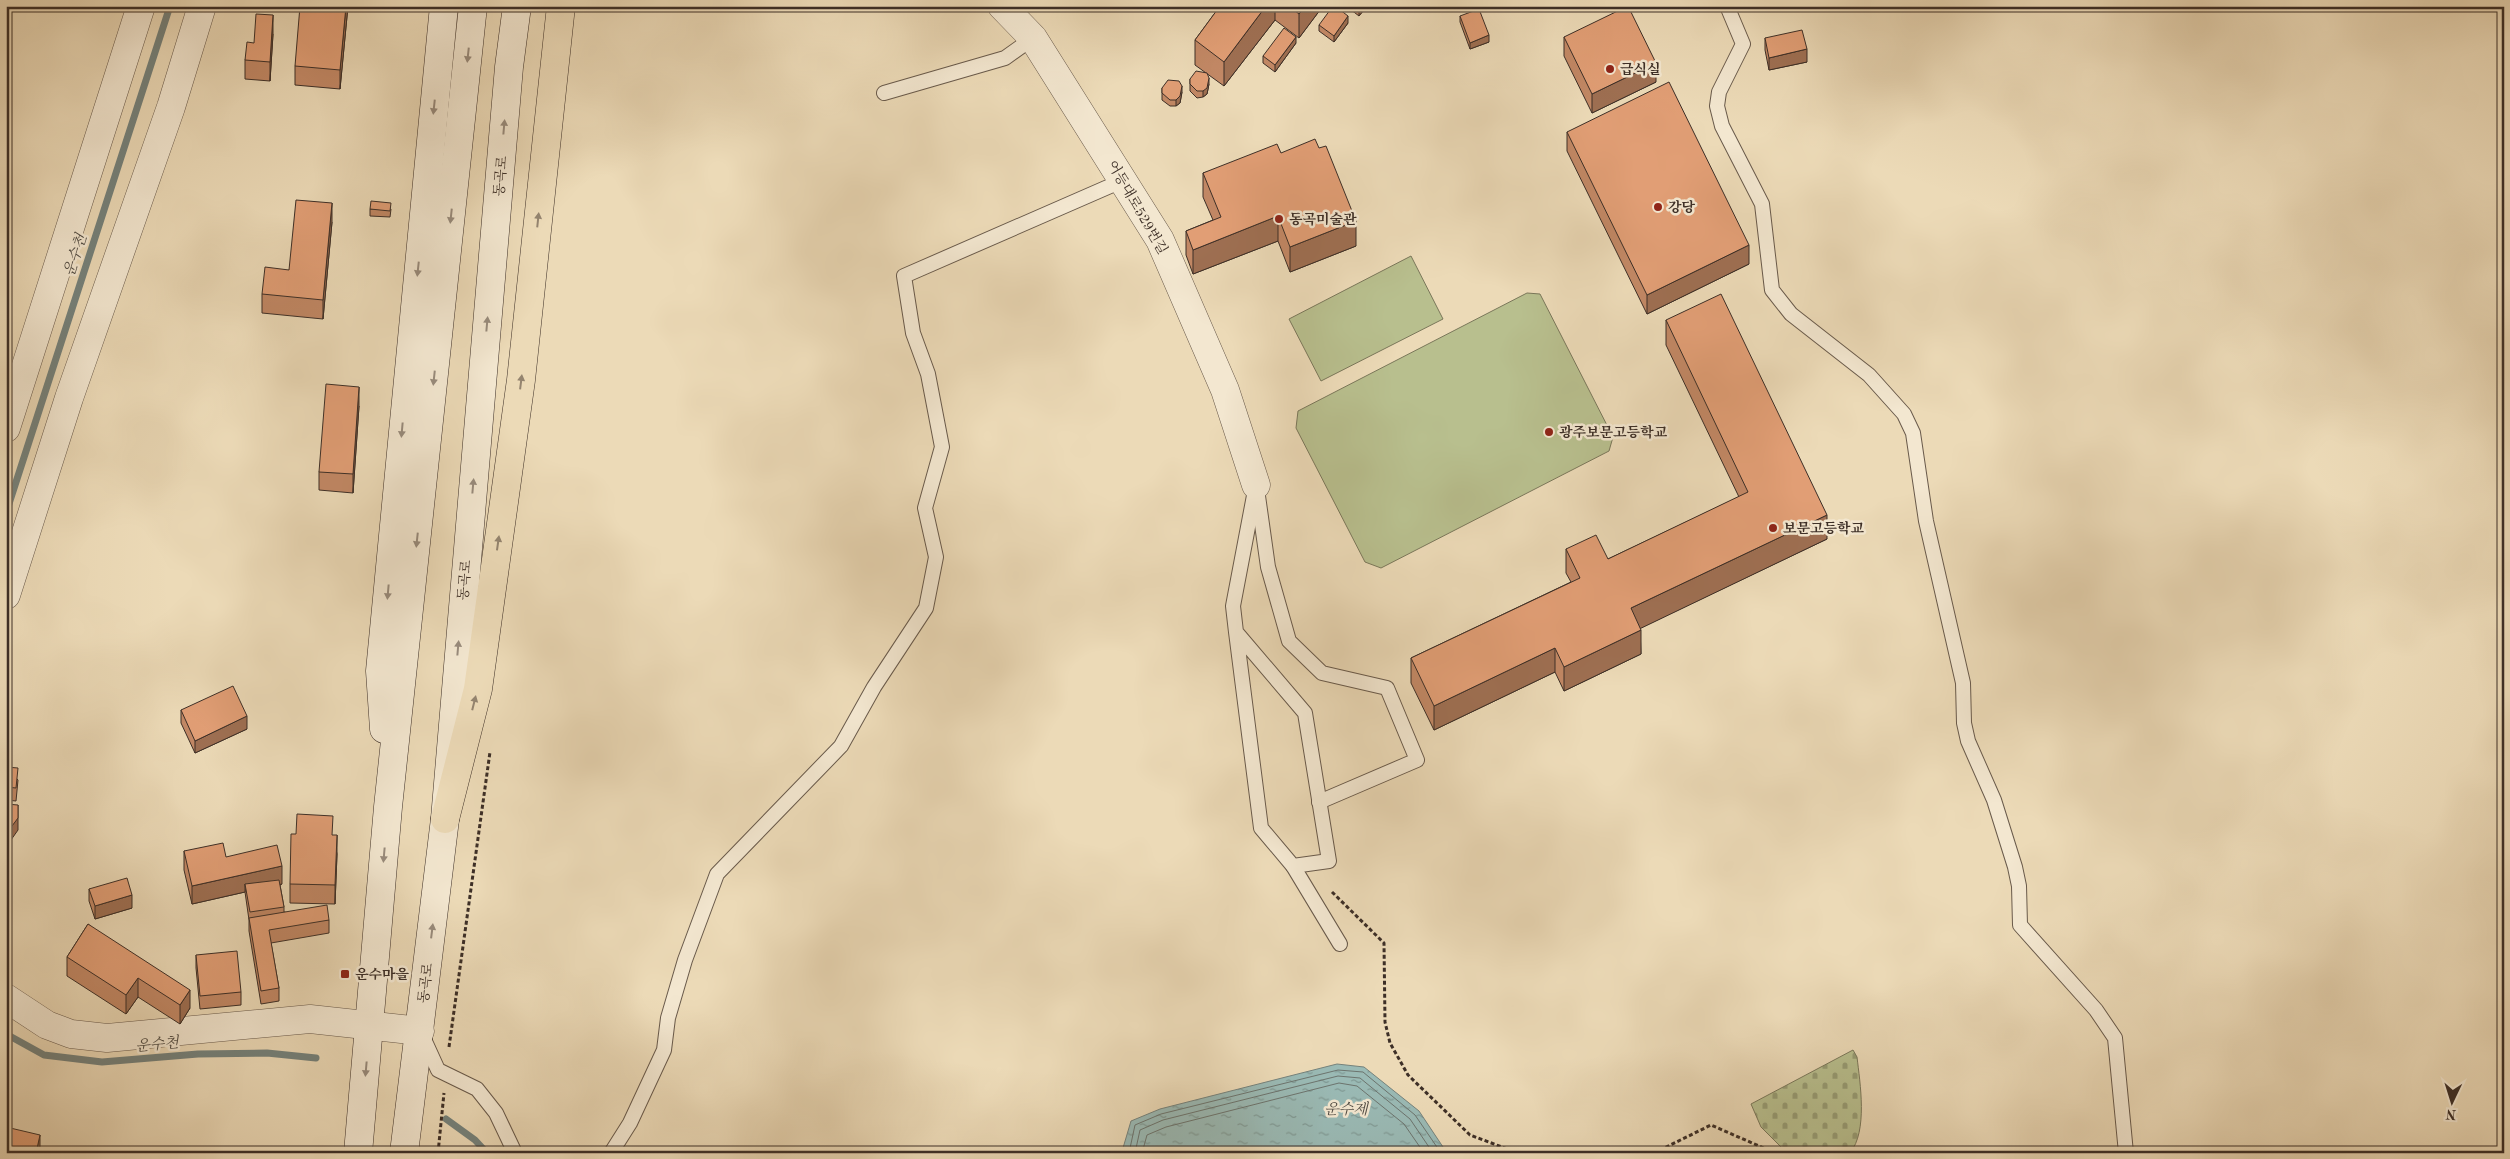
<svg xmlns="http://www.w3.org/2000/svg" width="2510" height="1159" viewBox="0 0 2510 1159" font-family="'Old Standard TT','Noto Serif KR',serif">
	<style>
		.cemetery { fill: url(#cemetery-stones); stroke: #7a775a }
		.garden { fill: #b8bf8e; stroke: #7a775a }
		.water { fill: url(#water-ripples); stroke: #75827c }
		.lines { fill: none; stroke-linecap: round; stroke-linejoin: round }
		.shore { stroke: #6c746e; stroke-width: 1 }
		.stream { stroke: #75827c; stroke-width: 7 }
		.service-casing { stroke: #695a4b; stroke-width: 16 }
		.minor-casing { stroke: #695a4b; stroke-width: 29 }
		.secondary-casing { stroke: #3d2f27; stroke-width: 29 }
		.primary-casing { stroke: #3d2f27; stroke-width: 29 }
		.path { stroke: #3d2f27; stroke-width: 3; stroke-dasharray: 4 2.5; stroke-linecap: butt }
		.service { stroke: #f3e7d0; stroke-width: 14 }
		.minor { stroke: #f3e7d0; stroke-width: 28 }
		.secondary { stroke: #f3e7d0; stroke-width: 28 }
		.primary { stroke: #ecdab7; stroke-width: 28 }
		.wall { fill: #c28865; stroke: #3d2f27 }
		.shaded-wall { fill: #9e6f52; stroke: #3d2f27 }
		.building { fill: #e19e75; stroke: #3d2f27 }
		.oneway { fill: #988b7c }
		.oneway2 { fill: #94846f }
		.poi-dot { fill: #8f2418; stroke: #f3e7d0; stroke-width: 2 }
		.labels { text-anchor: middle; stroke-width: 5; stroke-linejoin: round; paint-order: stroke }
		.poi-label { font-size: 14px; font-weight: bold; fill: #3d2f27; stroke: #f3e7d0; text-anchor: start }
		.street-label { font-size: 14px; fill: #3d2f27; stroke: #f3e7d0 }
		.water-label { font-size: 15px; font-style: italic; fill: #504b43; stroke: #f3e7d0 }
	</style>
	<defs>
		<pattern id="cemetery-stones" width="16" height="16" patternUnits="userSpaceOnUse" patternTransform="scale(1.25)"><rect width="16" height="16" fill="#b8bf8e"/><path d="M2 7V4a2 2 0 0 1 4 0v3zM10 15v-3a2 2 0 0 1 4 0v3z" fill="#979c74"/></pattern>
		<pattern id="water-ripples" width="26" height="14" patternUnits="userSpaceOnUse" patternTransform="scale(1.25)"><rect width="26" height="14" fill="#9abab5"/><path d="M2 4q2-2 4 0t4 0M15 11q2-2 4 0t4 0" fill="none" stroke="#7f9893"/></pattern>
	</defs>
	<rect width="100%" height="100%" fill="#ecdab7"/>
	<filter id="stains"><feTurbulence type="fractalNoise" baseFrequency=".004" numOctaves="4"/><feColorMatrix values="0 0 0 0 .2 0 0 0 0 .09 0 0 0 0 .02 0 0 0 .5 -.17"/></filter>
	<radialGradient id="worn" r=".72"><stop offset=".6" stop-color="#630" stop-opacity="0"/><stop offset="1" stop-color="#630" stop-opacity=".3"/></radialGradient>
	<path class="cemetery" d="M1853 1050 1857 1057C1860 1083 1868 1131 1850 1153H1787L1761 1127 1751 1104Z"/>
	<g class="garden">
		<path d="M1411 256 1443 319 1321 381 1289 319Z"/>
		<path d="M1527 293 1540 294 1613 437 1609 451 1381 568 1365 562 1296 428 1298 411Z"/>
	</g>
	<path class="water" d="M1337 1064 1364 1067 1419 1111 1447 1153H1124L1123 1148 1131 1121 1160 1109Z"/>
	<g class="lines">
		<g class="shore">
			<path d="M1129 1153 1135 1125 1161 1114 1338 1070 1363 1072 1415 1115 1441 1153"/>
			<path d="M1135 1153 1140 1130 1163 1120 1338 1076 1360 1078 1410 1119 1433 1153"/>
			<path d="M1142 1153 1147 1135 1166 1127 1339 1083 1357 1086 1404 1124 1424 1153"/>
		</g>
		<g class="stream">
			<path d="M6 513 170 6"/>
			<path d="M6 1034 44 1055 102 1062 198 1054 267 1053 316 1058"/>
			<path d="M446 1119 475 1140 487 1153"/>
		</g>
		<defs>
			<g id="service">
				<path d="M1727 6 1743 44 1719 92 1717 106 1722 126 1762 204 1772 290 1791 314 1869 375 1904 414 1913 433 1926 521 1963 683 1964 723 1968 741 1994 800 2015 867 2019 886 2020 925 2096 1010 2115 1038 2126 1153"/>
				<path d="M884 93 1005 58 1033 38"/>
				<path d="M1258 496 1268 567 1289 641 1322 673 1387 688 1417 760 1319 802"/>
				<path d="M1236 632 1305 713 1329 861 1293 866 1261 828 1236 632 1233 606 1256 485"/>
				<path d="M1293 866 1340 944"/>
				<path d="M423 1037 438 1070 477 1089 496 1113 515 1153"/>
				<path d="M611 1153 630 1123 664 1050 668 1018 685 960 717 874 841 746 874 687 926 608 936 557 925 508 942 447 928 374 913 333 904 276 1124 180"/>
			</g>
			<g id="minor">
				<path d="M1002 6 1033 38 1160 240 1225 390 1256 485"/>
				<path d="M6 428 141 6"/>
				<path d="M6 595 69 398 171 107 202 6"/>
				<path d="M6 998 47 1025 71 1034 107 1038 310 1019 420 1031"/>
			</g>
			<g id="secondary">
				<path d="M384 729 380 671 444 6"/>
				<path d="M358 1153 388 807 473 6"/>
				<path d="M404 1153 445 819 509 67 517 6"/>
			</g>
			<path id="primary" d="M445 819 478 689 521 380 561 6"/>
		</defs>
		<use href="#service" class="service-casing"/>
		<use href="#minor" class="minor-casing"/>
		<use href="#secondary" class="secondary-casing"/>
		<use href="#primary" class="primary-casing"/>
		<g class="path">
			<path d="M1332 892 1384 943 1385 1022 1390 1043 1408 1075 1470 1135 1518 1153"/>
			<path d="M449 1047 490 752"/>
			<path d="M438 1153 444 1093"/>
			<path d="M1654 1153 1711 1125 1775 1153"/>
		</g>
		<use href="#service" class="service"/>
		<use href="#minor" class="minor"/>
		<use href="#secondary" class="secondary"/>
		<use href="#primary" class="primary"/>
	</g>
	<g class="wall">
		<path d="M223 6H238L237 11 223 9Z"/>
		<path d="M348 6 340 89 295 85V66Z"/>
		<path d="M1220 6H1323L1299 38 1275 20 1224 86 1195 65V40Z"/>
		<path d="M1346 6H1367L1359 16Z"/>
		<path d="M1417 6H1427L1422 12Z"/>
		<path d="M1460 16 1489 42 1470 49 1460 22Z"/>
		<path d="M1348 23 1334 42 1319 31V25Z"/>
		<path d="M273 34 270 81 245 79V60L254 43Z"/>
		<path d="M1564 37 1656 82 1592 113 1564 56Z"/>
		<path d="M1765 38 1807 62 1769 70 1765 50Z"/>
		<path d="M1296 43 1275 72 1263 63V56Z"/>
		<path d="M1190 79 1209 84 1207 94 1203 97 1197 98 1190 91Z"/>
		<path d="M1162 88 1182 92 1180 103 1176 106H1170L1162 100Z"/>
		<path d="M1567 132 1749 264 1647 314 1567 151Z"/>
		<path d="M1281 153 1356 246 1290 272 1278 241 1193 274 1186 255V231L1213 220 1203 197V173Z"/>
		<path d="M370 209H391L390 217 370 216Z"/>
		<path d="M332 222 323 319 262 313V294L289 270Z"/>
		<path d="M1666 320 1827 539 1640 628 1641 654 1564 691 1555 672 1434 730 1411 683V658L1571 582 1566 573V549L1608 559 1739 497 1666 345Z"/>
		<path d="M359 406 353 493 319 490V472Z"/>
		<path d="M181 710 247 729 195 753 181 723Z"/>
		<path d="M6 767 18 780 16 801 6 800Z"/>
		<path d="M333 835 337 854 335 904 290 903V884Z"/>
		<path d="M184 851 282 884 280 885 284 907V912L329 920V933L271 943 279 988V1001L261 1004 249 931V920L245 892 192 904 184 870Z"/>
		<path d="M89 889 132 908 95 919 89 901Z"/>
		<path d="M88 924 190 1008 180 1024 138 997 126 1014 67 976V957Z"/>
		<path d="M196 955 241 992V1005L200 1009 196 968Z"/>
	</g>
	<g class="shaded-wall">
		<path d="M346 6H348L340 89V70Z"/>
		<path d="M1266 6H1275V20L1224 86V62Z"/>
		<path d="M1305 6H1323L1299 38V14Z"/>
		<path d="M1359 6H1367L1359 16Z"/>
		<path d="M1422 6H1427L1422 12Z"/>
		<path d="M273 15V34L270 81V62Z"/>
		<path d="M1348 16V23L1334 42V36Z"/>
		<path d="M1489 35V42L1470 49V43Z"/>
		<path d="M1296 37V43L1275 72V65Z"/>
		<path d="M1807 49V62L1769 70V58Z"/>
		<path d="M1656 63V82L1592 113V94Z"/>
		<path d="M1209 78V84L1207 94 1203 97V91Z"/>
		<path d="M1182 86V92L1180 103 1176 106V100Z"/>
		<path d="M332 203V222L323 319V300Z"/>
		<path d="M1278 216V241L1193 274V250Z"/>
		<path d="M1356 221V246L1290 272V247Z"/>
		<path d="M1749 245V264L1647 314V295Z"/>
		<path d="M359 387V406L353 493V474Z"/>
		<path d="M1827 515V539L1631 633V608Z"/>
		<path d="M1641 630V654L1564 691V667Z"/>
		<path d="M1555 648V672L1434 730V706Z"/>
		<path d="M247 716V729L195 753V741Z"/>
		<path d="M18 805V830L6 847V834Z"/>
		<path d="M337 835V854L335 904V885Z"/>
		<path d="M282 866V884L246 892 245 884V892L192 904V886Z"/>
		<path d="M132 895V908L95 919V906Z"/>
		<path d="M138 978V997L126 1014V995Z"/>
		<path d="M190 990V1008L180 1024V1005Z"/>
		<path d="M40 1135V1148L39 1153H36Z"/>
	</g>
	<g class="building">
		<path d="M300 6H346L340 70 295 66Z"/>
		<path d="M1220 6H1266L1224 62 1195 40Z"/>
		<path d="M1289 6H1305L1299 14Z"/>
		<path d="M1333 6H1335L1348 16 1334 36 1319 25Z"/>
		<path d="M1628 6 1656 63 1592 94 1564 37Z"/>
		<path d="M1479 9 1489 35 1470 43 1460 16Z"/>
		<path d="M256 14 273 15 270 62 245 60 247 42 254 43Z"/>
		<path d="M1284 28 1296 37 1275 65 1263 56Z"/>
		<path d="M1802 30 1807 49 1769 58 1765 38Z"/>
		<path d="M1196 71 1207 73 1209 78 1207 88 1203 91H1197L1190 84V79Z"/>
		<path d="M1168 80 1179 81 1182 86 1180 96 1176 100H1170L1162 93V88Z"/>
		<path d="M1669 82 1749 245 1647 295 1567 132Z"/>
		<path d="M1315 139 1319 148 1326 146 1356 221 1290 247 1278 216 1193 250 1186 231 1221 217 1203 173 1277 144 1281 153Z"/>
		<path d="M296 200 332 203 323 300 262 294 265 267 289 270Z"/>
		<path d="M371 201 391 203 390 211 370 209Z"/>
		<path d="M1721 294 1827 515 1631 608 1641 630 1564 667 1555 648 1434 706 1411 658 1580 578 1566 549 1596 535 1608 559 1748 492 1666 320Z"/>
		<path d="M326 384 359 387 353 474 319 472Z"/>
		<path d="M233 686 247 716 195 741 181 710Z"/>
		<path d="M6 767 18 768 16 788 6 787Z"/>
		<path d="M6 804 18 805V818L6 834Z"/>
		<path d="M297 814 333 816 332 835H337L335 885 290 884 291 834H296Z"/>
		<path d="M223 843 226 857 277 845 282 866 192 886 184 851Z"/>
		<path d="M127 878 132 895 95 906 89 889Z"/>
		<path d="M279 880 284 907 250 912 245 884Z"/>
		<path d="M327 905 329 920 269 930 279 988 261 991 249 918Z"/>
		<path d="M88 924 190 990 180 1005 138 978 126 995 67 957Z"/>
		<path d="M237 951 241 992 200 996 196 955Z"/>
		<path d="M6 1127 40 1135 36 1153H6Z"/>
	</g>
	<defs><path id="oneway-solid" d="M-6-.8H1V-3.2L6.5 0L1 3.2V.8H-6Z" transform="scale(1.25)"/></defs>
	<g class="oneway">
		<use href="#oneway-solid" transform="translate(468 55) rotate(96)"/>
		<use href="#oneway-solid" transform="translate(434 107) rotate(96)"/>
		<use href="#oneway-solid" transform="translate(504 127) rotate(-85)"/>
		<use href="#oneway-solid" transform="translate(451 216) rotate(96)"/>
		<use href="#oneway-solid" transform="translate(418 269) rotate(96)"/>
		<use href="#oneway-solid" transform="translate(487 324) rotate(-85)"/>
		<use href="#oneway-solid" transform="translate(434 378) rotate(96)"/>
		<use href="#oneway-solid" transform="translate(402 430) rotate(95)"/>
		<use href="#oneway-solid" transform="translate(473 486) rotate(-85)"/>
		<use href="#oneway-solid" transform="translate(417 540) rotate(96)"/>
		<use href="#oneway-solid" transform="translate(388 592) rotate(95)"/>
		<use href="#oneway-solid" transform="translate(458 648) rotate(-85)"/>
		<use href="#oneway-solid" transform="translate(384 855) rotate(95)"/>
		<use href="#oneway-solid" transform="translate(432 931) rotate(-83)"/>
		<use href="#oneway-solid" transform="translate(366 1069) rotate(95)"/>
	</g>
	<g class="oneway2">
		<use href="#oneway-solid" transform="translate(538 220) rotate(-84)"/>
		<use href="#oneway-solid" transform="translate(521 382) rotate(-83)"/>
		<use href="#oneway-solid" transform="translate(498 543) rotate(-82)"/>
		<use href="#oneway-solid" transform="translate(474 703) rotate(-76)"/>
	</g>
	<g class="poi-dot">
		<circle cx="1610" cy="69" r="5"/>
		<circle cx="1658" cy="207" r="5"/>
		<circle cx="1279" cy="219" r="5"/>
		<circle cx="1549" cy="432" r="5"/>
		<circle cx="1773" cy="528" r="5"/>
		<rect x="340" y="969" width="10" height="10" rx="2.5"/>
	</g>
	<g class="labels">
		<g class="poi-label">
			<text x="1620" y="74">급식실</text>
			<text x="1668" y="212">강당</text>
			<text x="1289" y="224">동곡미술관</text>
			<text x="1559" y="437">광주보문고등학교</text>
			<text x="1783" y="533">보문고등학교</text>
			<text x="355" y="979">운수마을</text>
		</g>
		<g class="street-label">
			<text transform="translate(500 176) rotate(-85)" y="5">동곡로</text>
			<text transform="translate(1138 207) rotate(60)" y="5">어등대로529번길</text>
			<text transform="translate(464 580) rotate(-85)" y="5">동곡로</text>
			<text transform="translate(425 983) rotate(-83)" y="5">동곡로</text>
		</g>
		<g class="water-label">
			<text transform="translate(75 255) rotate(-72)" y="5">운수천</text>
			<text transform="translate(157 1044) rotate(-5)" y="5">운수천</text>
			<text x="1346" y="1114">운수제</text>
		</g>
	</g>
	<rect width="2510" height="1159" fill="none" stroke="#ecdab7" stroke-width="25"/>
	<rect x="8" y="8" width="2495" height="1144" fill="none" stroke="#3d2f27" stroke-width="2.5"/>
	<rect x="12" y="12" width="2485" height="1134" fill="none" stroke="#3d2f27"/>
	<g transform="translate(2452 1102) rotate(184)" stroke="#f3e7d0" stroke-width="4" paint-order="stroke">
	<path d="M0-4L9 19L0 12L-9 19Z" fill="#3d2f27"/>
	<text y="-8" font-size="14" font-weight="bold" text-anchor="middle" fill="#3d2f27">N</text>
	</g>
	<rect width="100%" height="100%" filter="url(#stains)"/>
	<rect width="100%" height="100%" fill="url(#worn)"/>
</svg>
